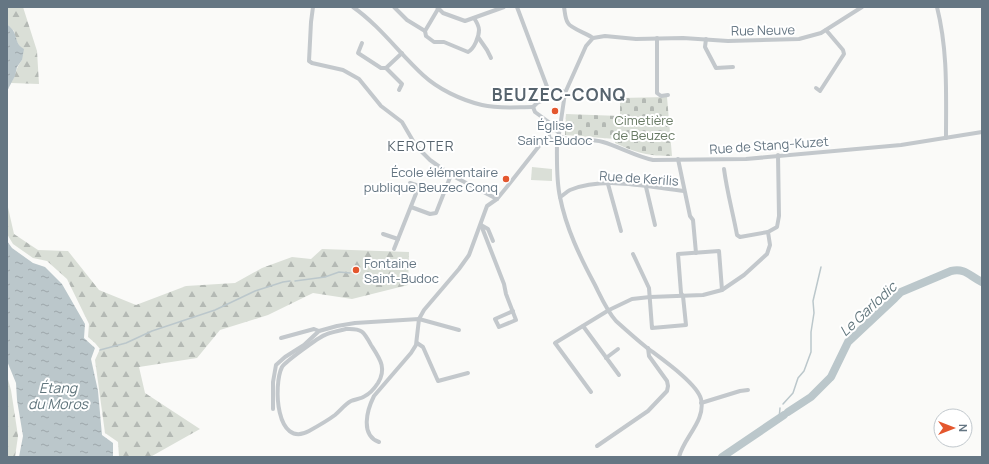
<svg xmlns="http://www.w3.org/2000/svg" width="989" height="464" viewBox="0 0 989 464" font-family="Manrope,sans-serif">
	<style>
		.forest { fill: url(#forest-firs) }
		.cemetery { fill: url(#cemetery-stones) }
		.garden { fill: #dadfd7 }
		.water { fill: url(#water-ripples) }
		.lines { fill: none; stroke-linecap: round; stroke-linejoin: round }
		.stream { stroke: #bbc7cb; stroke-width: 1.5 }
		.river { stroke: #bbc7cb; stroke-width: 8 }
		.minor { stroke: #c3c8cc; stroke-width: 4 }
		.poi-dot { fill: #e4572e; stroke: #fff; stroke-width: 1.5 }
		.labels { text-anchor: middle; stroke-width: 4; stroke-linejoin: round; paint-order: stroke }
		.street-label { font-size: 13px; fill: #657683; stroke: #fff }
		.park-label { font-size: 13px; fill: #687a64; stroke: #fff }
		.poi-label { font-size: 13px; fill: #657683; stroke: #fff }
		.neighbourhood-label { font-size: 14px; letter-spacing: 1px; fill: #57646e; stroke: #fff }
		.water-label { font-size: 14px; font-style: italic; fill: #60757c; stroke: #fff }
		.district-label { font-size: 17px; font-weight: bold; letter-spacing: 1px; fill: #57646e; stroke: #fff }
	</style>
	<defs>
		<pattern id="forest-firs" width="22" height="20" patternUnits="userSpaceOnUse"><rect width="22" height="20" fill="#dadfd7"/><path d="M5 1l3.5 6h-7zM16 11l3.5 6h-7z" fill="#b4b9b4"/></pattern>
		<pattern id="cemetery-stones" width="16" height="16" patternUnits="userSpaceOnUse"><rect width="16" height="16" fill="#dadfd7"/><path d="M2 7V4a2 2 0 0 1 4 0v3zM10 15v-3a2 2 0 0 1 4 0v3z" fill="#b4b9b4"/></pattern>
		<pattern id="water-ripples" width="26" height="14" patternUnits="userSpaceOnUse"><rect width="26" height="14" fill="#bbc7cb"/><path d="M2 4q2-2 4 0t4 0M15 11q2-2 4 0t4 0" fill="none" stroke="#9ca6aa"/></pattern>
	</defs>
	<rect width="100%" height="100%" fill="#fafaf8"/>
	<g class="forest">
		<path d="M7 7H23L37 51 39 84 11 83C16 75 16 67 22 60L20 47 16 40 14 31 7 24Z"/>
		<path d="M7 203 14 234 38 250 68 251 99 290 136 305 186 286 235 283 262 268 292 257 311 259 322 249 409 252 408 285 352 299 313 293 268 315 220 330 197 358 139 367 145 393 200 429 152 456V457H119L118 442 105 433 95 360 100 349 95 343 88 337 89 324 67 279 47 261 33 258 13 244 7 234Z"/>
		<path d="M7 376 11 390 18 436 15 457H7Z"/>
	</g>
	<path class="cemetery" d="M667 97 672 156C648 156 637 153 615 143V139L565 135 566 114 620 116V98Z"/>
	<path class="garden" d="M532 167 552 169V181L531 180Z"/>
	<g class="water">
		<path d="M7 24C9 26 13 29 14 32 17 38 16 45 24 49L22 60 17 67 15 76 7 91Z"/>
		<path d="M7 241 12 248 33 263 45 267 62 284 85 324 84 338 95 348 91 359 98 391 102 435 113 443V457H19L23 436 17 400 16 383 7 361Z"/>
	</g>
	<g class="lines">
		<g class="stream">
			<path d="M295 281 325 277 339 272 350 273"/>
			<path d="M100 350 126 343 152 331 215 310 255 291 283 282 290 281"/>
			<path d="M783 404 793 393 798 378 804 371 811 352V332L814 313 813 301 821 267"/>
			<path d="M779 419 780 408"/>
		</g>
		<g class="river">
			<path d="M831 377 848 342 895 298 901 292 951 271C966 268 969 276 982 282"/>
			<path d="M788 412 811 397 829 379"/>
			<path d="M722 457 784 415"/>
		</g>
		<g class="minor">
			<path d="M313 7 311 22 309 61 312 63 343 70 359 79 381 106 402 122 416 146 430 160 451 175 497 199"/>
			<path d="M353 7C380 26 399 53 423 75 438 89 461 100 482 105 499 109 516 107 533 107"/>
			<path d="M394 7 407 20 425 31"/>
			<path d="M437 7 443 13 465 21 504 7"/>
			<path d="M517 7 549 92"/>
			<path d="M564 7C565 12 565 19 568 23 570 28 588 34 593 38"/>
			<path d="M937 7C948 51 946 93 946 138"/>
			<path d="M438 9 425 31 426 36 434 42H444L468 52C474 49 479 37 479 30 479 26 476 21 474 18"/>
			<path d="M478 37 487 50 491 58"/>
			<path d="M657 38V93L661 96 668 95"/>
			<path d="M706 39 705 47 716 68 733 67"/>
			<path d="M362 43 358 53 381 68H386L402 84 399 90"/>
			<path d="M386 68 402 53"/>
			<path d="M816 88 820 91 844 54 843 50 826 30"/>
			<path d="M549 92C554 89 562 89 565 93"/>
			<path d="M533 107 535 112 550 123 551 131"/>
			<path d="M533 107 537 103 546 99 549 92"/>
			<circle cx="554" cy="135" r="5"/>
			<path d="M559 134 565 93 586 46 593 38 605 36 636 39 683 38 728 41 799 39 821 33 862 7"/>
			<path d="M559 136C572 142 589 138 603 142 620 147 635 156 653 160L746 159 901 145 982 132"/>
			<path d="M557 140C557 158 556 179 560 197 566 228 580 257 595 285 601 297 607 311 616 321 626 330 636 339 646 347 659 357 697 383 701 399 706 421 684 437 679 457"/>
			<path d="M678 159 690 216 693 220 696 253"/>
			<path d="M724 169C727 192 733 213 737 235L740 237 768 232 777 227 779 216 778 155"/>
			<path d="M608 184 621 231"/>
			<path d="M646 187 655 225"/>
			<path d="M560 197C564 195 566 192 570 190 605 176 648 187 684 191"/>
			<path d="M411 207 430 214 436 213 451 175"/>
			<path d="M481 225 504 284 506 294 516 320 499 327 495 319 513 311"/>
			<path d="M481 225 488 229 493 241"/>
			<path d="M383 234 398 239"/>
			<path d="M394 249 419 186 410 183"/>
			<path d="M633 254 649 288 652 328 686 325 683 296 681 293 678 254 719 251 722 290"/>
			<path d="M583 326 619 375"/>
			<path d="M346 329C362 328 364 332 371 345 380 359 387 368 378 383 374 389 371 393 365 396 361 399 355 399 351 401 345 404 340 411 335 415 327 421 318 426 309 431 276 449 273 385 282 367 285 362 319 337 325 335 331 332 339 331 346 329Z"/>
			<path d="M281 338 314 329 319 331"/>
			<path d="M417 343 423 347 438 381 468 373"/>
			<path d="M606 358 618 349"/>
			<path d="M591 392 555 343 609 310 632 299 650 297 703 295 722 290 744 275 767 254 770 245 768 232"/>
			<path d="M701 403 740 391 748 390"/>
			<path d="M273 409V382L276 365 285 357 304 345 319 331 337 326 355 323 419 319 459 330"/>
			<path d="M379 442C360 435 367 410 374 396L411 353 416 345 419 319 424 310 459 269 469 255 487 206 497 199 506 188 543 141 549 136"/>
			<path d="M597 446 648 411 667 391 668 386 667 381 649 356 648 348"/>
		</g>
	</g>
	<g class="poi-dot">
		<circle cx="555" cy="111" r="4"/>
		<circle cx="506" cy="179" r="4"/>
		<circle cx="356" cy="270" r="4"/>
	</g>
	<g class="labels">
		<g class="street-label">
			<text transform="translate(763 30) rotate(-1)" y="5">Rue Neuve</text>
			<text transform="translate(769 145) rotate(-4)" y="5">Rue de Stang-Kuzet</text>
			<text transform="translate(639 178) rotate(4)" y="5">Rue de Kerilis</text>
		</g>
		<g class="park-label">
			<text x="644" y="125">Cimetière<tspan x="644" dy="15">de Beuzec</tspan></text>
		</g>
		<g class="poi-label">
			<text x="555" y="130">Église<tspan x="555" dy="15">Saint-Budoc</tspan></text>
			<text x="498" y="177" text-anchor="end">École élémentaire<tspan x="498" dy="15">publique Beuzec Conq</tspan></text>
			<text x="364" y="268" text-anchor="start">Fontaine<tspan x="364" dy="15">Saint-Budoc</tspan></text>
		</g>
		<g class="neighbourhood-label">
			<text x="421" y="151">KEROTER</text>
		</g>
		<g class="water-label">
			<text transform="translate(868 309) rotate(-43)" y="5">Le Garlodic</text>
			<text x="58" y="393">Étang<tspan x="58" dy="16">du Moros</tspan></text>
		</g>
		<g class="district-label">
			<text x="559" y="101">BEUZEC-CONQ</text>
		</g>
	</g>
	<rect width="989" height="464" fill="none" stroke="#657683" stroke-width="16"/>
	<g transform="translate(953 428) rotate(90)"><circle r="19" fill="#ffffff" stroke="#c1c8cd"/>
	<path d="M0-3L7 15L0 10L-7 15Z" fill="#e4572e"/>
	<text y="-6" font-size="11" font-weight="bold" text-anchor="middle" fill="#657683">N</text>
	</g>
</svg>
